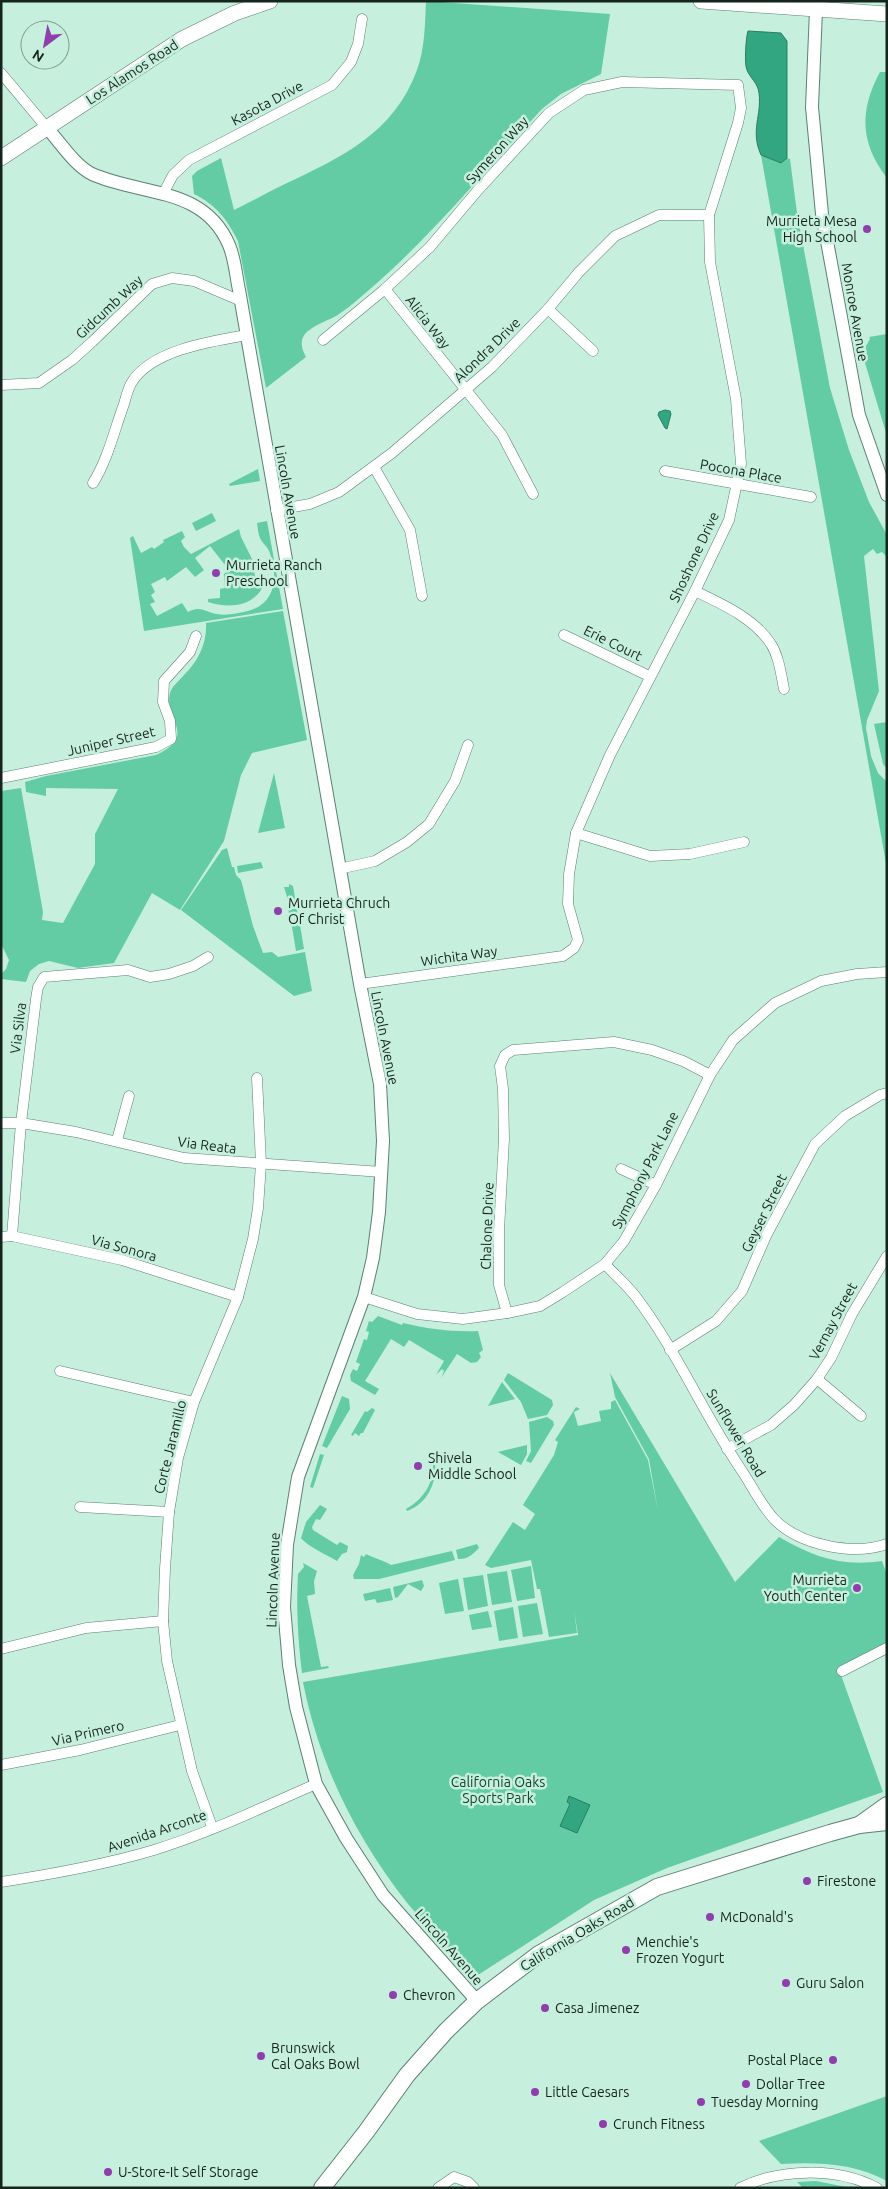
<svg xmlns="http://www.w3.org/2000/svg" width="888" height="2189" viewBox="0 0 888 2189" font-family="Ubuntu,sans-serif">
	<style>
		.green { fill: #63cca5 }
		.water { fill: #32a680; stroke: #297f63 }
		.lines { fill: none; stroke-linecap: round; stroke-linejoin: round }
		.minor-casing { stroke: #5b8171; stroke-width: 11 }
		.tertiary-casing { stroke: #5b8171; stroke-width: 14 }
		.secondary-casing { stroke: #5b8171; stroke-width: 16 }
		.primary-casing { stroke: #5b8171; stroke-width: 18 }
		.minor { stroke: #fff; stroke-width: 10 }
		.tertiary { stroke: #fff; stroke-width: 12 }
		.secondary { stroke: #fff; stroke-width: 15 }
		.primary { stroke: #fff; stroke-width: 16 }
		.poi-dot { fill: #903eac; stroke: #c6efdd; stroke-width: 2 }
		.labels { text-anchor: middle; stroke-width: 5; stroke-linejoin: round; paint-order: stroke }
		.street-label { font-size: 14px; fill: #15251e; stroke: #c6efdd }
		.poi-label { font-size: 14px; fill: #15251e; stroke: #c6efdd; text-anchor: start }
		.park-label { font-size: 14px; fill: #0f3f2f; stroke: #c6efdd }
	</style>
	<rect width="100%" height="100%" fill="#c6efdd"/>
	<g class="green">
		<path d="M426 1 610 14 601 74 561 94 542 109C485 170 432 236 369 290 359 298 350 307 339 314 323 325 290 329 306 357L266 388 238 241C227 219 216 205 194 194L192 176 197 171 221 158 234 210C251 202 268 192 285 184 342 157 394 133 417 70 425 48 425 24 426 1Z"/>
		<path d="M880 72H887V178C860 143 859 111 880 72Z"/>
		<path d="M761 155 781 163 787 158 790 159 797 213 830 388 849 450 869 502 887 535V557L882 552 877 554 873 549 864 556 879 691 867 720 866 728 871 756 878 773 887 782V869Z"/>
		<path d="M887 334V436L862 353 870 339 869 337Z"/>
		<path d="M258 469 260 481 230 486 229 484Z"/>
		<path d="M212 513 216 521 196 531 192 523Z"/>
		<path d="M267 521 283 609 144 631 130 538 133 536 141 553 152 547 154 549 164 542 163 540 182 531 185 537 181 541 184 547 191 554 239 529 241 537 252 559 256 582 264 584C255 607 229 609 208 602V599L220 598V589L225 588 224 574 229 570 210 546 195 558 204 570 195 577 186 567 167 581 165 577 151 584 155 592 151 595 155 602 150 604 157 616 182 603 188 612C200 605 205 612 217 614 227 616 238 613 248 611 276 604 279 575 269 551 267 546 262 543 260 538 258 534 258 528 257 523Z"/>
		<path d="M283 611 307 740 252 753 241 775 224 841 180 910 152 893 114 963 78 968 49 961 39 964 30 971 26 982 1 979V974L6 969 9 960 1 944V791L21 788 43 912 42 920 63 923 95 864V834L118 789 46 788V796L26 792 25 782 46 776 156 755C199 735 163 720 170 693 172 686 179 681 184 675 198 661 207 644 206 623Z"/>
		<path d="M887 722V769L883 764 874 724Z"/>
		<path d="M274 773 285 828 258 833Z"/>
		<path d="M227 848 232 867H234L236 875 241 880 253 926 263 953 272 952 278 957 305 952 312 991 294 996 181 910 222 850Z"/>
		<path d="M261 862 263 868 238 873 237 866Z"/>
		<path d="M289 884 293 886 298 916 290 917 287 904 289 903 284 887H289Z"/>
		<path d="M299 919 304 949 296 951 291 921Z"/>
		<path d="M378 1316 402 1325 403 1323C428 1329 452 1332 478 1331L483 1350 479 1353 481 1357 477 1362 471 1363 457 1354 441 1378 444 1371 442 1369 436 1375 444 1361 409 1340 404 1347 391 1339 365 1381 379 1389 375 1395 351 1381 350 1375 353 1369 357 1371 360 1364 356 1362 364 1339 367 1340 369 1332 366 1331 369 1321 372 1322Z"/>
		<path d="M508 1373 552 1400 553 1405 547 1415 528 1419 521 1402 504 1380Z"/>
		<path d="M610 1373 735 1582 779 1537C814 1557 841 1567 882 1561L887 1575V1649L841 1675 883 1792 667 1868 594 1900 475 1977C453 1953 429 1929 408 1904 356 1838 319 1764 303 1682L578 1635 574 1610 577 1633 549 1637 540 1589H537L531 1560 491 1568 485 1565 513 1522 525 1530 535 1514 523 1505 554 1455 558 1442 555 1440 576 1407 580 1409 574 1412 578 1426 601 1421 599 1411 611 1409V1402L615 1400 648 1460 658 1511 649 1459 615 1397Z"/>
		<path d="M502 1382 515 1399 488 1406Z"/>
		<path d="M342 1396 349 1399 350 1409 327 1448 322 1446Z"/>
		<path d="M372 1408 375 1410 363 1433H361L359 1436 355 1433 353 1436 351 1435 365 1411 367 1412Z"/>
		<path d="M547 1417 553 1421 554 1425 531 1463 526 1461 531 1451 529 1422Z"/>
		<path d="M527 1445V1454L521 1465 498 1452Z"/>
		<path d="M320 1454 324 1455 313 1488 310 1487Z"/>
		<path d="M433 1463H435C437 1483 427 1504 407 1511L406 1509C424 1499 434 1483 433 1463Z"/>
		<path d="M320 1505 327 1509 320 1520 316 1519 312 1527 313 1530 337 1545 340 1542 348 1546 347 1552 342 1554 337 1561C327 1555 307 1546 301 1538L306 1522Z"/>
		<path d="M477 1544 479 1548C473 1554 467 1560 458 1559L456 1550Z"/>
		<path d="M452 1551 455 1560 379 1579H354L353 1575 359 1564 361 1555 364 1557 366 1554C374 1558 383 1560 391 1565Z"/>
		<path d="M303 1563 317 1571 314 1581 315 1594 307 1596 321 1667 328 1666 329 1668 302 1673C298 1640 296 1607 298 1574L304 1567Z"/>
		<path d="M531 1566 535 1598 517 1601 511 1570Z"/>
		<path d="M507 1571 512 1602 492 1605 487 1574Z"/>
		<path d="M483 1575 488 1606 468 1610 463 1578Z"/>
		<path d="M458 1579 464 1611 445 1614 439 1583Z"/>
		<path d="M422 1580 424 1586 421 1591 408 1584 398 1597 395 1598 393 1587Z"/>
		<path d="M390 1588 393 1600 377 1603 375 1599 365 1601 363 1594Z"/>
		<path d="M537 1603 543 1634 523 1637 518 1606Z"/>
		<path d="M513 1607 518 1638 499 1641 494 1611Z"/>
		<path d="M488 1611 492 1627 472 1630 469 1615Z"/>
		<path d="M887 2096V2181C854 2163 817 2162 781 2164L759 2141Z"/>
		<path d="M816 2181 851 2188H803L797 2182Z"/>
	</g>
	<g class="water">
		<path d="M748 31 781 33 787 41V158L781 163 761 155C750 130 762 116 759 93 758 83 750 78 747 70 744 64 746 37 748 31Z"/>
		<path d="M665 410 670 411 671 414 667 429 665 428 658 415 659 412Z"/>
		<path d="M569 1796 590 1805 577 1833 560 1826 570 1804 567 1802Z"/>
	</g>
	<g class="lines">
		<defs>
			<g id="minor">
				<path d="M1 73 47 128"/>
				<path d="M163 194 173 175 189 160 332 85 351 62 358 44 362 19"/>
				<path d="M385 289 502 435 533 494"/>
				<path d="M548 309 593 351"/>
				<path d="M323 340 385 289 430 247 478 190 549 113 584 90 622 82 738 85 741 108 738 123 709 215 710 262 736 399 741 464 729 520 695 591 610 755 576 833 569 874 568 904 578 940 574 948 563 956 360 984"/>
				<path d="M1 385 39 383 72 360 92 342 152 284 172 278 194 281 241 301"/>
				<path d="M374 467 410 530 422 596"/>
				<path d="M665 471 811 497"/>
				<path d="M93 483C108 459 114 431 124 404 126 397 128 388 132 382 152 350 212 341 247 335"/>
				<path d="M276 510 310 504 339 492 392 453 492 367 548 309 579 272 615 236 659 215H709"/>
				<path d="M695 591C722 604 754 618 771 644 779 657 781 674 784 689"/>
				<path d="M564 635 649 676"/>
				<path d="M1 778 156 747 171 739 170 721 163 702 164 681 190 652 196 636"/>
				<path d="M576 833 650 856 690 854 744 842"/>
				<path d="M339 869 375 861 407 842 429 824 455 781 468 745"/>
				<path d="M1 1123H21L76 1132 184 1158 382 1172"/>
				<path d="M117 1140 129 1096"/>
				<path d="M621 1169 656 1185"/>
				<path d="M12 1236 21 1123 36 999 38 987 44 977 128 970 150 977 169 974 193 966 208 957"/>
				<path d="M1 1237 12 1236 122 1260 238 1297"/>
				<path d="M605 1264C615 1275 627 1285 636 1297 677 1351 704 1415 742 1471 752 1486 761 1505 774 1519 799 1545 853 1556 887 1544"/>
				<path d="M364 1297 417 1314 463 1319 507 1313 540 1306 563 1292 605 1264 624 1241 656 1185 710 1075 733 1040 775 1003 821 981 857 974 887 972"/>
				<path d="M507 1313 499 1285V1230L504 1139 503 1089 500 1066 505 1055 513 1050 614 1042 652 1050 683 1061 710 1075"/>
				<path d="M670 1350 716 1321 742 1291 766 1236 815 1144 845 1116 880 1095 887 1093"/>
				<path d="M60 1371 194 1402"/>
				<path d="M817 1379 861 1416"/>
				<path d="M727 1449 771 1425 794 1405 817 1379 831 1358 852 1314 887 1256"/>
				<path d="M80 1507 169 1512"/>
				<path d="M1 1649 86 1628 163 1621"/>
				<path d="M842 1671 887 1648"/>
				<path d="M1 1765 80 1750 180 1725"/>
				<path d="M212 1827 192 1771 167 1661 163 1621 165 1569 169 1512 178 1458 194 1402 238 1297 253 1239 258 1208 261 1164 257 1078"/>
				<path d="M1 1882C53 1874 104 1865 154 1850 209 1833 263 1807 316 1784"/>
				<path d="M438 2188 454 2177 468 2182 474 2188"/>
				<path d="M740 2188C780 2168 837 2167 877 2188"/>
			</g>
			<g id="tertiary">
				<path d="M816 10 812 107 822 214 859 415 887 495"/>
				<path d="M47 128C61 143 74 165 92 174 141 196 204 186 229 245 235 259 236 276 239 290L360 984 380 1084 383 1141 379 1212 373 1258 364 1297 298 1477 287 1545 284 1607 289 1665 296 1707 316 1784 346 1838 383 1895 477 2001"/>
			</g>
			<g id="secondary">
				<path d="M701 1 887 14"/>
				<path d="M1 158 182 39 235 13 270 1"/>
			</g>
			<g id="primary">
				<path d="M859 1825 887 1805"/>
				<path d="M322 2188 366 2132 407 2075 446 2031 477 2001 539 1954 657 1887 830 1833 859 1825 887 1822"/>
			</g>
		</defs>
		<use href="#minor" class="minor-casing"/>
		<use href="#tertiary" class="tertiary-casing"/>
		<use href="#secondary" class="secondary-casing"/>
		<use href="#primary" class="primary-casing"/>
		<use href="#minor" class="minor"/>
		<use href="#tertiary" class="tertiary"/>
		<use href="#secondary" class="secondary"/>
		<use href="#primary" class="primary"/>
	</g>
	<g class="poi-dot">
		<circle cx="867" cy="229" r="5"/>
		<circle cx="216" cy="573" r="5"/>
		<circle cx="278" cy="911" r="5"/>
		<circle cx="418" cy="1466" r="5"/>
		<circle cx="857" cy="1588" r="5"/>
		<circle cx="807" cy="1881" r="5"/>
		<circle cx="710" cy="1917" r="5"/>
		<circle cx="626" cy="1950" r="5"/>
		<circle cx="786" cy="1983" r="5"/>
		<circle cx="393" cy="1995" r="5"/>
		<circle cx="545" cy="2008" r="5"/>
		<circle cx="261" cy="2056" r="5"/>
		<circle cx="833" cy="2060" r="5"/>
		<circle cx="746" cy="2084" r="5"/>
		<circle cx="535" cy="2092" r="5"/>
		<circle cx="701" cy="2102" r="5"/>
		<circle cx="603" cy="2124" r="5"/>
		<circle cx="108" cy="2172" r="5"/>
	</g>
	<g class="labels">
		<g class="street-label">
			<text transform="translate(132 72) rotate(-33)" y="5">Los Alamos Road</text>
			<text transform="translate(267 103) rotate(-28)" y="5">Kasota Drive</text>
			<text transform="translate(497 150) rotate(-48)" y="5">Symeron Way</text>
			<text transform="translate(109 307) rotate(-43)" y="5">Gidcumb Way</text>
			<text transform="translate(855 312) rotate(80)" y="5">Monroe Avenue</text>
			<text transform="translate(428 322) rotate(52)" y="5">Alicia Way</text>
			<text transform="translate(487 350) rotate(-44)" y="5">Alondra Drive</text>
			<text transform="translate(741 471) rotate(10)" y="5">Pocona Place</text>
			<text transform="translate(288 492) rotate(80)" y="5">Lincoln Avenue</text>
			<text transform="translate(694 557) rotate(-65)" y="5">Shoshone Drive</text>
			<text transform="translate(613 643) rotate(26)" y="5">Erie Court</text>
			<text transform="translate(111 741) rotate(-13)" y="5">Juniper Street</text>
			<text transform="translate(459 956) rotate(-8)" y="5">Wichita Way</text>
			<text transform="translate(18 1028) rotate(-83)" y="5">Via Silva</text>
			<text transform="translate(385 1038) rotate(79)" y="5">Lincoln Avenue</text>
			<text transform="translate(207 1145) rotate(7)" y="5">Via Reata</text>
			<text transform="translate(645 1170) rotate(-63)" y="5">Symphony Park Lane</text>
			<text transform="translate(764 1213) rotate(-64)" y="5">Geyser Street</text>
			<text transform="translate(487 1226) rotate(-88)" y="5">Chalone Drive</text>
			<text transform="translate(124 1248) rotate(15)" y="5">Via Sonora</text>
			<text transform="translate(833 1321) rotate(-62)" y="5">Vernay Street</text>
			<text transform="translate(736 1433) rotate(59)" y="5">Sunflower Road</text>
			<text transform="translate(170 1447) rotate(-76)" y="5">Corte Jaramillo</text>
			<text transform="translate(273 1580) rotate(-88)" y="5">Lincoln Avenue</text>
			<text transform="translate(88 1733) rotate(-13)" y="5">Via Primero</text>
			<text transform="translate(157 1831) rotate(-19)" y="5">Avenida Arconte</text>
			<text transform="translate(577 1934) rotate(-31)" y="5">California Oaks Road</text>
			<text transform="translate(449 1947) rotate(49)" y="5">Lincoln Avenue</text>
		</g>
		<g class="poi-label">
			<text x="857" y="226" text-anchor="end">Murrieta Mesa<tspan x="857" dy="16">High School</tspan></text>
			<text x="226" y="570">Murrieta Ranch<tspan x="226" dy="16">Preschool</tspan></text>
			<text x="288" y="908">Murrieta Chruch<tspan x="288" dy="16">Of Christ</tspan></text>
			<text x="428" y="1463">Shivela<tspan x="428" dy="16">Middle School</tspan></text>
			<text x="847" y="1585" text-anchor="end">Murrieta<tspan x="847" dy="16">Youth Center</tspan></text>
			<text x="817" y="1886">Firestone</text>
			<text x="720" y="1922">McDonald's</text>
			<text x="636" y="1947">Menchie's<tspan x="636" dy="16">Frozen Yogurt</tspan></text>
			<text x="796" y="1988">Guru Salon</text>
			<text x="403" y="2000">Chevron</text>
			<text x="555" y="2013">Casa Jimenez</text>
			<text x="271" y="2053">Brunswick<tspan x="271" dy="16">Cal Oaks Bowl</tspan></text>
			<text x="823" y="2065" text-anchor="end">Postal Place</text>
			<text x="756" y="2089">Dollar Tree</text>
			<text x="545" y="2097">Little Caesars</text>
			<text x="711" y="2107">Tuesday Morning</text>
			<text x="613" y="2129">Crunch Fitness</text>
			<text x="118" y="2177">U-Store-It Self Storage</text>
		</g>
		<g class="park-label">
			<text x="498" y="1787">California Oaks<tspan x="498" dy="16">Sports Park</tspan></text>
		</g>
	</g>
	<rect width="888" height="2189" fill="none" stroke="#15251e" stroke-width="5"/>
	<g transform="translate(45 45) rotate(212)"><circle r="24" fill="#c6efdd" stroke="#7f9e91"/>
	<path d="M0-4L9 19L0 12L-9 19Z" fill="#903eac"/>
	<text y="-8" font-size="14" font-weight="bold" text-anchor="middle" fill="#15251e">N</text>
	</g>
</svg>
